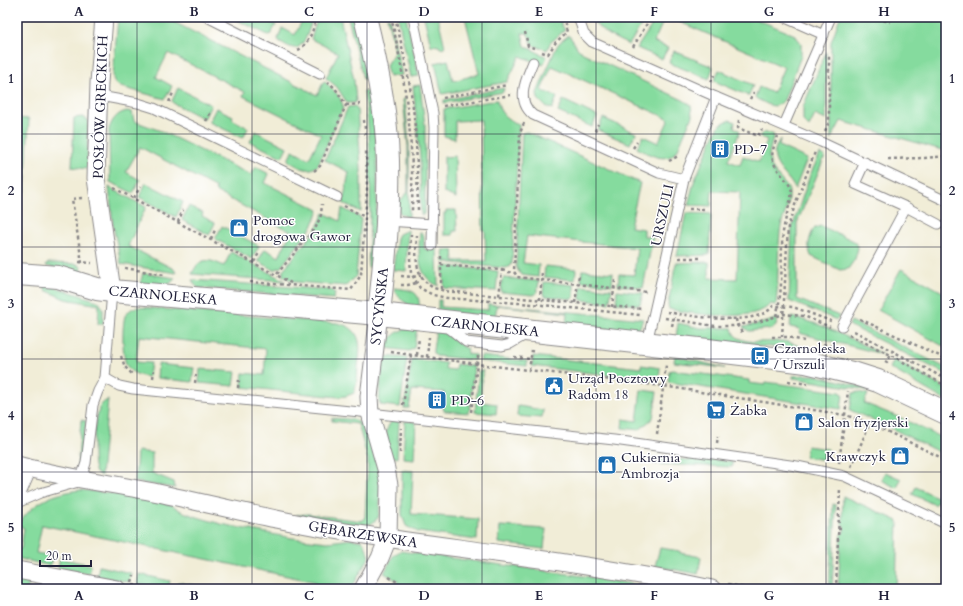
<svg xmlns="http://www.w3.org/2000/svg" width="963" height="606" viewBox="0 0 963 606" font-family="Cardo,serif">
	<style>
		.green { fill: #85db9e; stroke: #547e6c }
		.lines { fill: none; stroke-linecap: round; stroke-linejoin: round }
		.service-casing { stroke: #8a8889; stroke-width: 11 }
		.minor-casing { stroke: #8a8889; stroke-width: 19 }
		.tertiary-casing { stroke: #8a8889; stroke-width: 24 }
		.path { stroke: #8a8889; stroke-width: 2.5; stroke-dasharray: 3 3; stroke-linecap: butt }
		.service { stroke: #fff; stroke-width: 9 }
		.minor { stroke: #fff; stroke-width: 17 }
		.tertiary { stroke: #fff; stroke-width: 22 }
		.grid { fill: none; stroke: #22223b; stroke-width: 1; stroke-opacity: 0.55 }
		.labels { text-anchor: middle; stroke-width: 3; stroke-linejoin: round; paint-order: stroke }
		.street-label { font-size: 14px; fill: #22223b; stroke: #fff }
		.poi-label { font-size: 14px; fill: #22223b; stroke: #fff; text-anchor: start }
		.neatline { fill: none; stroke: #22223b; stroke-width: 1.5 }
		.grid-label { font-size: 13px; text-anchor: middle; font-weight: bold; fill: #22223b }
	</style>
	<rect width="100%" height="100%" fill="#fff"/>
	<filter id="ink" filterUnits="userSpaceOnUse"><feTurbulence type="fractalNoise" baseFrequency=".025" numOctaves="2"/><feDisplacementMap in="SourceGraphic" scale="8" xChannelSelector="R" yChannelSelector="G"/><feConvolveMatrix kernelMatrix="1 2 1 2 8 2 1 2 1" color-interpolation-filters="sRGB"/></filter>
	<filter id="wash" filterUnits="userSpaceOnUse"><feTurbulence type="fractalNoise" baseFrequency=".012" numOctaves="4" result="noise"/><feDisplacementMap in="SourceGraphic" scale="16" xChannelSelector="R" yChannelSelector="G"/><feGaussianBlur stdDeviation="0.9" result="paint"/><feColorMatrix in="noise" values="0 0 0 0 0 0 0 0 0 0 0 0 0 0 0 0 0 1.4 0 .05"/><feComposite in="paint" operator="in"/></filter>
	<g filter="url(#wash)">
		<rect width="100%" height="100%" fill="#f1edd7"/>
		<g class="green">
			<path d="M118 17H164L317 95 324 81C331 88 343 97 343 108L318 165C309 174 299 167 290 162L288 160 293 150 309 159 321 135 243 96 245 92 168 53 156 77 172 86 165 99 121 87C116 84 113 82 113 76Z"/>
			<path d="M234 17H260L276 25 271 34 268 35 235 19Z"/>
			<path d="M304 17H313C310 25 305 50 293 48 288 47 283 43 279 41L278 39 282 28 295 35Z"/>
			<path d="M318 17H340L354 80 356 101 354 103H347L337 87 326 78 338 53 311 39Z"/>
			<path d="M348 17H356L368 78 363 79Z"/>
			<path d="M387 17H389L402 75 389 77 386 65 395 51Z"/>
			<path d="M398 17H406L419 76 411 77Z"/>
			<path d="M424 17H438L445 47 440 48 439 46 431 45Z"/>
			<path d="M465 17H560L561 24 565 30 550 43 547 50 532 45 528 33H522L525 46 547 57 543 65 520 56 507 82 442 94 435 63 448 60 453 81 479 74Z"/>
			<path d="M590 17H646L629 45C614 38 599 31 590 17Z"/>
			<path d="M657 17H665L654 42 668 48 662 59 637 48Z"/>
			<path d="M668 17H751L795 35 801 43V56L784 100C775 111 768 104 757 99L755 97 759 87 773 93 784 67Z"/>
			<path d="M840 17H946V143L942 150 841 121 831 140V42Z"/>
			<path d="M569 35 578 49 583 53 683 100 691 105 692 116 677 151C666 165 649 154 637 148L643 136 658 143 669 119 552 66 541 90 557 97 552 109 546 107 538 99 537 93 556 48 559 43Z"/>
			<path d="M674 51 713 67 709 79 669 63Z"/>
			<path d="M826 52V120L815 115 809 127 803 121V107Z"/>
			<path d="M719 70 753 85 749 96 714 81Z"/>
			<path d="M420 85 425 125V211L423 215H421L420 157 413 86Z"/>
			<path d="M178 88 211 105 204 119 173 103 172 101Z"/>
			<path d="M504 88 503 92 444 103V100Z"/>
			<path d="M371 91C375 124 378 157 377 190 377 216 374 242 373 267H368C371 208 373 150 364 92Z"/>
			<path d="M405 98 409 146V217L405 216 399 212 397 204 408 192V146L403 100Z"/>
			<path d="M497 100C499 113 507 120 519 124L512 264 509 267 505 268 444 262 443 250H453L454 261H486L485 231H483L481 120 455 121V139L444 136V109Z"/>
			<path d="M563 100 597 116 592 127 558 112Z"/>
			<path d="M355 106 357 109 361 168V212L343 203 349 172 325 160 348 107Z"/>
			<path d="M216 108 233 116 232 119 248 128 243 138 209 122Z"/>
			<path d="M127 111 132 112 134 121 161 131 251 175 256 167 269 174 265 183 319 210 312 227 281 267 274 270 258 261 265 249 279 257 291 232 215 191 216 188 140 147 126 172 140 180 133 193 110 182 109 129C112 120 117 113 127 111Z"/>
			<path d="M82 117 88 120 87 169 72 167 74 118Z"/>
			<path d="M17 118 29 119 25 192 17 191Z"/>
			<path d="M603 118 636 133 630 144 598 130Z"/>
			<path d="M730 120 735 122 734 127 740 131 728 161 740 165 743 156 759 162 767 140 759 136C765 131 768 132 774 135 767 158 766 164 783 182 786 186 789 188 789 193 790 206 781 219 780 232 777 256 779 281 776 305L770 304C757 323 690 314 669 309L668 304 676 263 709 262V278L737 279 740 192 712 191 711 206 688 205 694 182 715 133 720 125 725 122Z"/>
			<path d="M255 131 287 147 282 157 250 142Z"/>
			<path d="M527 132 640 183 630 227 644 229V236L653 237 643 288 618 285 619 274 634 275 637 248 527 236 523 263 539 265 538 277 521 275 516 267 522 133Z"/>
			<path d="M780 139 779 146 807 159 795 189C789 175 769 165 776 147 777 144 779 141 780 139Z"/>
			<path d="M820 154 825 156 797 223V299L839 316 837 320 789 301 792 228 810 175Z"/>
			<path d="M455 156 456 198 444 193V157Z"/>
			<path d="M146 183 183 202 176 217 139 197Z"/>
			<path d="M109 187 146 207 128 246 174 269 176 273 121 264 113 225Z"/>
			<path d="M189 206 203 213 202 216 215 223 209 235 182 220Z"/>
			<path d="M342 208 361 218 356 276 346 286 296 282 283 276V270L315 231 324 213 340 221Z"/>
			<path d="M446 210H456L457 231H453V235H444V213H446Z"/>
			<path d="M686 213 711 214 709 255 677 256Z"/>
			<path d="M222 226 259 246 252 259 215 239Z"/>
			<path d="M821 226 854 241 858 248 855 259 848 269 840 270 811 256C807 245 809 239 814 228Z"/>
			<path d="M408 230 406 271 393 270 397 238 399 234Z"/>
			<path d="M420 231 424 236V249L437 250 438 286C415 274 419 253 420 231Z"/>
			<path d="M231 252 285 281 192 274C200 256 209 259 224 266Z"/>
			<path d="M48 263 77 264 81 267V274L46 266Z"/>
			<path d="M445 266 498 271 496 291 444 288 443 268Z"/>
			<path d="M545 266 576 269 575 280 544 277Z"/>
			<path d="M901 269 946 294V340L943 346 878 310Z"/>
			<path d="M582 270 613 273 612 285 581 281Z"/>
			<path d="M143 273 175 278C168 290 152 285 140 285Z"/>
			<path d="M504 278 539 281 537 293 534 295 501 292 502 280Z"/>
			<path d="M192 280 331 290 335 293 334 299 198 288 195 285Z"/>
			<path d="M544 282 574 285V298L571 299 545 296 543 294Z"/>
			<path d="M45 285 55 287 98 301 103 308V324H98L99 305 65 299 45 290Z"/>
			<path d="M581 286 612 289 609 303 581 300 580 298Z"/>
			<path d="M394 288C409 290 421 289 419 309 407 305 399 300 394 288Z"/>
			<path d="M617 290 643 293 640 304 639 305 616 303Z"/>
			<path d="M438 300H441V307L488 310V304L643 319 640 327 631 332 566 325 567 313 497 305 495 317 438 311Z"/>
			<path d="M137 307 337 323C363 328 361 346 358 367 357 376 357 384 354 393L346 396 338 397 242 387 243 373 264 375 266 349 139 336 136 362 151 363 149 376 148 377C140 376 131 373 127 366 122 358 122 325 125 316 128 311 132 308 137 307Z"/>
			<path d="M791 317C821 322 854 341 882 354L799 333 800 329 790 327Z"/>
			<path d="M778 318 776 326 772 329 749 331 743 327 767 322Z"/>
			<path d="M851 321 946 368V374L849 325Z"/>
			<path d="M678 323 700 328H732C734 347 768 341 782 341 787 341 792 344 797 345L799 348 755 346 676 337Z"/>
			<path d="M409 328H417L414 348 409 351 385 348C390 336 397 331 409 328Z"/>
			<path d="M436 330C448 333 456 344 468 349L467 354 476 355 475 359 474 360 436 356 433 353V350Z"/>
			<path d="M383 356 407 358 400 407 381 405 379 401Z"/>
			<path d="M481 356 527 361V366L480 361Z"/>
			<path d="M533 356 641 368V365L660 368 659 381 532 366Z"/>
			<path d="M675 356 725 368 674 362Z"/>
			<path d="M412 359 446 363 445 369 455 370 456 364 474 366 469 413 444 411 443 407 444 392 412 390 409 408H404Z"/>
			<path d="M894 360 946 389V401L890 368Z"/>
			<path d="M158 364 194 368 192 382 157 378Z"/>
			<path d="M200 369 236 372 234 386 199 383Z"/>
			<path d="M672 370 749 380V383L765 385 766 382 840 392 843 394 841 409 668 382 669 371Z"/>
			<path d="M479 371H483L480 402 497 404 496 414 475 412Z"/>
			<path d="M804 375H815L867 388V390L793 378V376Z"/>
			<path d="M641 390 657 392 653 418 639 430 622 428 623 419 637 421Z"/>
			<path d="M858 392 868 394 864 403 903 419 946 440V448L943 454 897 431 850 410 853 393Z"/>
			<path d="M108 400 101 476 96 473C90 460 94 418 101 405 103 403 105 401 108 400Z"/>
			<path d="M518 406 543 410 542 418 517 416Z"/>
			<path d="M332 418C339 419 350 418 357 421 364 424 380 470 381 478 381 490 380 502 379 513L378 518 371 524 359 525 296 515 308 514 362 521 365 517 368 460 358 424 332 421Z"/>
			<path d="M81 420 86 421 83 450 77 471Z"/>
			<path d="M392 421H399L397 458 391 457C387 444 382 432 392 421Z"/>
			<path d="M405 421 416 422 414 459 403 458Z"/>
			<path d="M807 446 828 449 826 460 805 457Z"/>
			<path d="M137 451 152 453V473L174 482 175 488 135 482Z"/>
			<path d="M691 456 732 462V467L654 464V458L690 460Z"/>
			<path d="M402 470 413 471 411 514 478 519 477 540 418 532 406 526 402 515Z"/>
			<path d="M885 472 901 479 897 488 881 480Z"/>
			<path d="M916 487 939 498 935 505 912 494Z"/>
			<path d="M81 490 128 495 172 505 181 511 194 516 221 524 292 538 328 542 352 539 363 541 370 556 351 589H314L316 582 42 525 36 553 52 556 50 566 17 558V549H21L24 528 18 525C33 502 53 493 81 490Z"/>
			<path d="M843 496 898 521 896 589H838L841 534 844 532V527L842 523Z"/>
			<path d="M833 504 836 505 832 589H805H829Z"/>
			<path d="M500 526 546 529 544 549 499 543Z"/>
			<path d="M660 548 680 551V553L701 557 698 574 655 566Z"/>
			<path d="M400 551 590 577 651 587V589H399L396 587 398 581 384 573 393 556Z"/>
			<path d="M60 558 91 565 89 574 58 568Z"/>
			<path d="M99 566 131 573 129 582 97 576Z"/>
			<path d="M139 574 170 581 168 589 137 584Z"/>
			<rect x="17" y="579" width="11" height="10"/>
			<path d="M178 582 210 589H176Z"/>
		</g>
	</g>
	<g filter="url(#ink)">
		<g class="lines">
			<defs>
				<g id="service">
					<path d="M207 17 320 74"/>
					<path d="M413 17 433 113 434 128 432 246"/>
					<path d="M578 17 584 34 592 42 716 97 821 142 944 200"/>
					<path d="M783 17 824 35"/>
					<path d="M533 62C526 79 515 100 533 115L659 173 684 179"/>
					<path d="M100 96 138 103 154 108 337 197"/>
					<path d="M784 125 831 17"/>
					<path d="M865 162 855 184 906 207"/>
					<path d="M387 221 433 224"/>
					<path d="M445 325 466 342 502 346 510 344 527 334"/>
					<path d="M842 326 906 207 938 224"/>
					<path d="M647 343 684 179 716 97"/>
					<path d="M105 378 119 386 133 389 370 413 614 440 797 466 844 476 946 524"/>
					<path d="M17 503 40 493 75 483 81 478 86 463 93 405 98 391 105 378 112 291"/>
				</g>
				<g id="minor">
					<path d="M104 17 99 83 96 178 112 291"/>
					<path d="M17 465C65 478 115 484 163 494 230 509 297 525 365 535 481 552 597 564 712 589"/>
					<path d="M17 493 28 468"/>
					<path d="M17 570 117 589"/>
					<path d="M363 589 380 558 388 538 389 485 386 469 370 413 369 397 379 314"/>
				</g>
				<g id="tertiary">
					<path d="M365 17C375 57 384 99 387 140 391 198 385 257 379 314"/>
					<path d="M17 274 58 277 97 289 112 291 379 314 708 350 806 362 856 374 878 381 946 413"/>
				</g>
			</defs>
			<use href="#service" class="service-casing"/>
			<use href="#minor" class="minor-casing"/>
			<use href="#tertiary" class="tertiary-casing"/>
			<g class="path">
				<path d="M391 17C406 82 414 144 412 211"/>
				<path d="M395 17C401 42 407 67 411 93 417 131 417 171 418 210"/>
				<path d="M872 17 890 22"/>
				<path d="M525 32 528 46 534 48"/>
				<path d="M633 47 651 17"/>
				<path d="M298 50C309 44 314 29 316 17"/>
				<path d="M542 52 548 54 556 42 567 32 563 17"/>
				<path d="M711 82 714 75"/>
				<path d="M443 98 507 85"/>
				<path d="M750 99 754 92"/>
				<path d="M169 102 173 93"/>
				<path d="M346 105 362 104"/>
				<path d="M443 106 511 95"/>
				<path d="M364 120 366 138"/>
				<path d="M739 120 738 128 758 136 762 129"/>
				<path d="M206 121 211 112"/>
				<path d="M524 123 520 133 514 271 517 277 646 292"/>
				<path d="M595 131 598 124"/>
				<path d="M825 131 829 122V55"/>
				<path d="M633 148 637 142"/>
				<path d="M888 159 925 158 946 156"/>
				<path d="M669 161 678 156"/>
				<path d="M314 171 320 166 346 105 335 88 328 82"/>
				<path d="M114 188 293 284"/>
				<path d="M82 198 72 199 82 263"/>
				<path d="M134 198 140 187"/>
				<path d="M344 206 365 217"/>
				<path d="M689 209H705"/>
				<path d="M178 222 183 210"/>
				<path d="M411 234 410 258 411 273 420 288 433 295 447 298 533 304 640 315"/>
				<path d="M417 235C416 253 413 275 432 287 435 289 440 289 444 291L642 309"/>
				<path d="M211 239 215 230"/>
				<path d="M679 258H703"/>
				<path d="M79 262 92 263"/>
				<path d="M254 262 259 253"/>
				<path d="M441 265 502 270 499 296"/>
				<path d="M125 268 165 275"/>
				<path d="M502 270 508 272 515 273"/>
				<path d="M277 274 316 227 321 215 322 204"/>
				<path d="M401 276 413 277 421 275"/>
				<path d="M250 282 351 290 361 275 367 189 366 149"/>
				<path d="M401 285H408L416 283"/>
				<path d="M441 289V256"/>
				<path d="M540 300 542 272"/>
				<path d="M575 303 579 276"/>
				<path d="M612 307 615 280"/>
				<path d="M667 312C691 316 757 328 773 306L793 307 831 321"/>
				<path d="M776 316C784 289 780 260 783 232 785 218 790 205 792 192 791 186 788 183 785 179 770 161 769 157 778 136"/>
				<path d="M665 318 715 326H733L761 321 784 314 792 315 804 316 830 327"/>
				<path d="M736 319 737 325 743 334"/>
				<path d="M860 319 946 359"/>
				<path d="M672 326 675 313"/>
				<path d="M854 331 946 379"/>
				<path d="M849 335 891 355 946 386"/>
				<path d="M772 337H788L804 341"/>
				<path d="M782 337 788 227 796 202 815 152"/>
				<path d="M823 344 843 349"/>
				<path d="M391 352 477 364 663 386 845 415 870 423 946 460"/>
				<path d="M417 355 419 338"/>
				<path d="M121 356 125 367 133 375"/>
				<path d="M427 357 429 337"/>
				<path d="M514 357 531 359"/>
				<path d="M885 361 887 362 891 355"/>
				<path d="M529 370 532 350"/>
				<path d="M153 378 154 370"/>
				<path d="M788 381 808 384"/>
				<path d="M195 383 196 375"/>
				<path d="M238 388 239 380"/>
				<path d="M403 405 411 355"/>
				<path d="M471 412 478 356"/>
				<path d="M657 434 666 365H668"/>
				<path d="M717 443 718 436"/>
				<path d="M400 453 401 428"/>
				<path d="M839 463 848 391"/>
				<path d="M851 467 870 423"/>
				<path d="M838 529H844"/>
				<path d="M389 577 397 582 393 589"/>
				<path d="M132 582 134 575"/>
				<path d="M728 584 748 589"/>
				<path d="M133 585 154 589"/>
				<path d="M172 589 174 584"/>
				<path d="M836 589 840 488"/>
			</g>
			<use href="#service" class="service"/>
			<use href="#minor" class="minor"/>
			<use href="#tertiary" class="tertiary"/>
		</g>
	</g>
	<path class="grid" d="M137 17V589M252 17V589M367 17V589M482 17V589M596 17V589M711 17V589M826 17V589M17 134H946M17 247H946M17 359H946M17 472H946"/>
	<defs>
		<symbol id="building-square" viewBox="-11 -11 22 22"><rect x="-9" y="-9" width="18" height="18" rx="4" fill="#1f6fb2" stroke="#fff"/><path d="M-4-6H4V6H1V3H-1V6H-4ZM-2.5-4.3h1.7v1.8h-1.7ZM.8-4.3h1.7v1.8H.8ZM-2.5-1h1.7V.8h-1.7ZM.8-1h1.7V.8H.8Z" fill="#fff"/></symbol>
		<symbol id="shop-square" viewBox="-11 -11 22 22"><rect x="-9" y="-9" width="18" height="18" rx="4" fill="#1f6fb2" stroke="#fff"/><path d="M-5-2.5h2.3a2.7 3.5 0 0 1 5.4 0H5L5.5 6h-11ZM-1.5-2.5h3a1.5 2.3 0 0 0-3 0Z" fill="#fff"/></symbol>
		<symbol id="bus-square" viewBox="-11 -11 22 22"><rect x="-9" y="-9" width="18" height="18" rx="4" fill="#1f6fb2" stroke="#fff"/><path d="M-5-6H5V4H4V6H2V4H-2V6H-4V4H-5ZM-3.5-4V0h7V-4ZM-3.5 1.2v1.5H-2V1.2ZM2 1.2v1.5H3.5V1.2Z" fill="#fff"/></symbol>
		<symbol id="civic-square" viewBox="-11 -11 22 22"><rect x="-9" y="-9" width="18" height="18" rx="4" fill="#1f6fb2" stroke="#fff"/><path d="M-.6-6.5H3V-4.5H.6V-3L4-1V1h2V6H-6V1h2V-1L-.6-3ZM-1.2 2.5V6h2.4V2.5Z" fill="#fff"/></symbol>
		<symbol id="supermarket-square" viewBox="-11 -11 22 22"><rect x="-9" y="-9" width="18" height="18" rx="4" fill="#1f6fb2" stroke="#fff"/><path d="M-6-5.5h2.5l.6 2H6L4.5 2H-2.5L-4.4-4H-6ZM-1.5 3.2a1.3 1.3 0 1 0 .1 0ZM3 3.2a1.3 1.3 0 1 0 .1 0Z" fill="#fff"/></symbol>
	</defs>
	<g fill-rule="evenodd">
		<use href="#building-square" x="709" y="138" width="22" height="22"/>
		<use href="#shop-square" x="228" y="217" width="22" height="22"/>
		<use href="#bus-square" x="749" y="345" width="22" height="22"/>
		<use href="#civic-square" x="543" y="375" width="22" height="22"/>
		<use href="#building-square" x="426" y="389" width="22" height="22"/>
		<use href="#supermarket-square" x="705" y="399" width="22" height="22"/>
		<use href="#shop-square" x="793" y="411" width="22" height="22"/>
		<use href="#shop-square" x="889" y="445" width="22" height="22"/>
		<use href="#shop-square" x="596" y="454" width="22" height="22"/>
	</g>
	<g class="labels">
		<g class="street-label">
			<text transform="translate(100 107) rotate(-88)" y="5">POSŁÓW GRECKICH</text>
			<text transform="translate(662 215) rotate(-78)" y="5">URSZULI</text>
			<text transform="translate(163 295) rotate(5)" y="5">CZARNOLESKA</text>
			<text transform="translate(379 306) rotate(-84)" y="5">SYCYŃSKA</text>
			<text transform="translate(485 326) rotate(6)" y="5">CZARNOLESKA</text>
			<text transform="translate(363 534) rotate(9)" y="5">GĘBARZEWSKA</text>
		</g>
		<g class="poi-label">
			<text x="734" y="154">PD-7</text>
			<text x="253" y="225">Pomoc<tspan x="253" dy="16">drogowa Gawor</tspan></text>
			<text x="774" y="353">Czarnoleska<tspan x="774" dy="16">/ Urszuli</tspan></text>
			<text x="568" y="383">Urząd Pocztowy<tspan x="568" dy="16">Radom 18</tspan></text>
			<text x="451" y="405">PD-6</text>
			<text x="730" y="415">Żabka</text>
			<text x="818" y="427">Salon fryzjerski</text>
			<text x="886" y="461" text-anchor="end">Krawczyk</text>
			<text x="621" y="462">Cukiernia<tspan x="621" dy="16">Ambrozja</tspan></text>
		</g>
	</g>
	<rect width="963" height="606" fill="none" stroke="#fff" stroke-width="44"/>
	<path d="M40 560v6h51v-6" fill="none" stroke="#22223b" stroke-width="2"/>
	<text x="46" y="560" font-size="12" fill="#22223b" stroke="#ffffff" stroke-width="3" paint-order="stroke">20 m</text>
	<rect x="22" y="22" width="919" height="562" class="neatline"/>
	<g class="grid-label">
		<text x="79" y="16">A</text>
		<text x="194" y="16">B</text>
		<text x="309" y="16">C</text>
		<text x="424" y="16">D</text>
		<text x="539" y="16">E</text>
		<text x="654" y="16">F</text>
		<text x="769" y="16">G</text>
		<text x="884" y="16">H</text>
		<text x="11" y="83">1</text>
		<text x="952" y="83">1</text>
		<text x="11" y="195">2</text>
		<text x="952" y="195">2</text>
		<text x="11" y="308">3</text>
		<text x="952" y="308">3</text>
		<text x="11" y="420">4</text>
		<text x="952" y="420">4</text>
		<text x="11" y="532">5</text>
		<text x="952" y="532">5</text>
		<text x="79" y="600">A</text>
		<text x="194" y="600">B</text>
		<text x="309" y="600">C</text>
		<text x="424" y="600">D</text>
		<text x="539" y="600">E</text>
		<text x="654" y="600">F</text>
		<text x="769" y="600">G</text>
		<text x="884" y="600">H</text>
	</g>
</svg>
